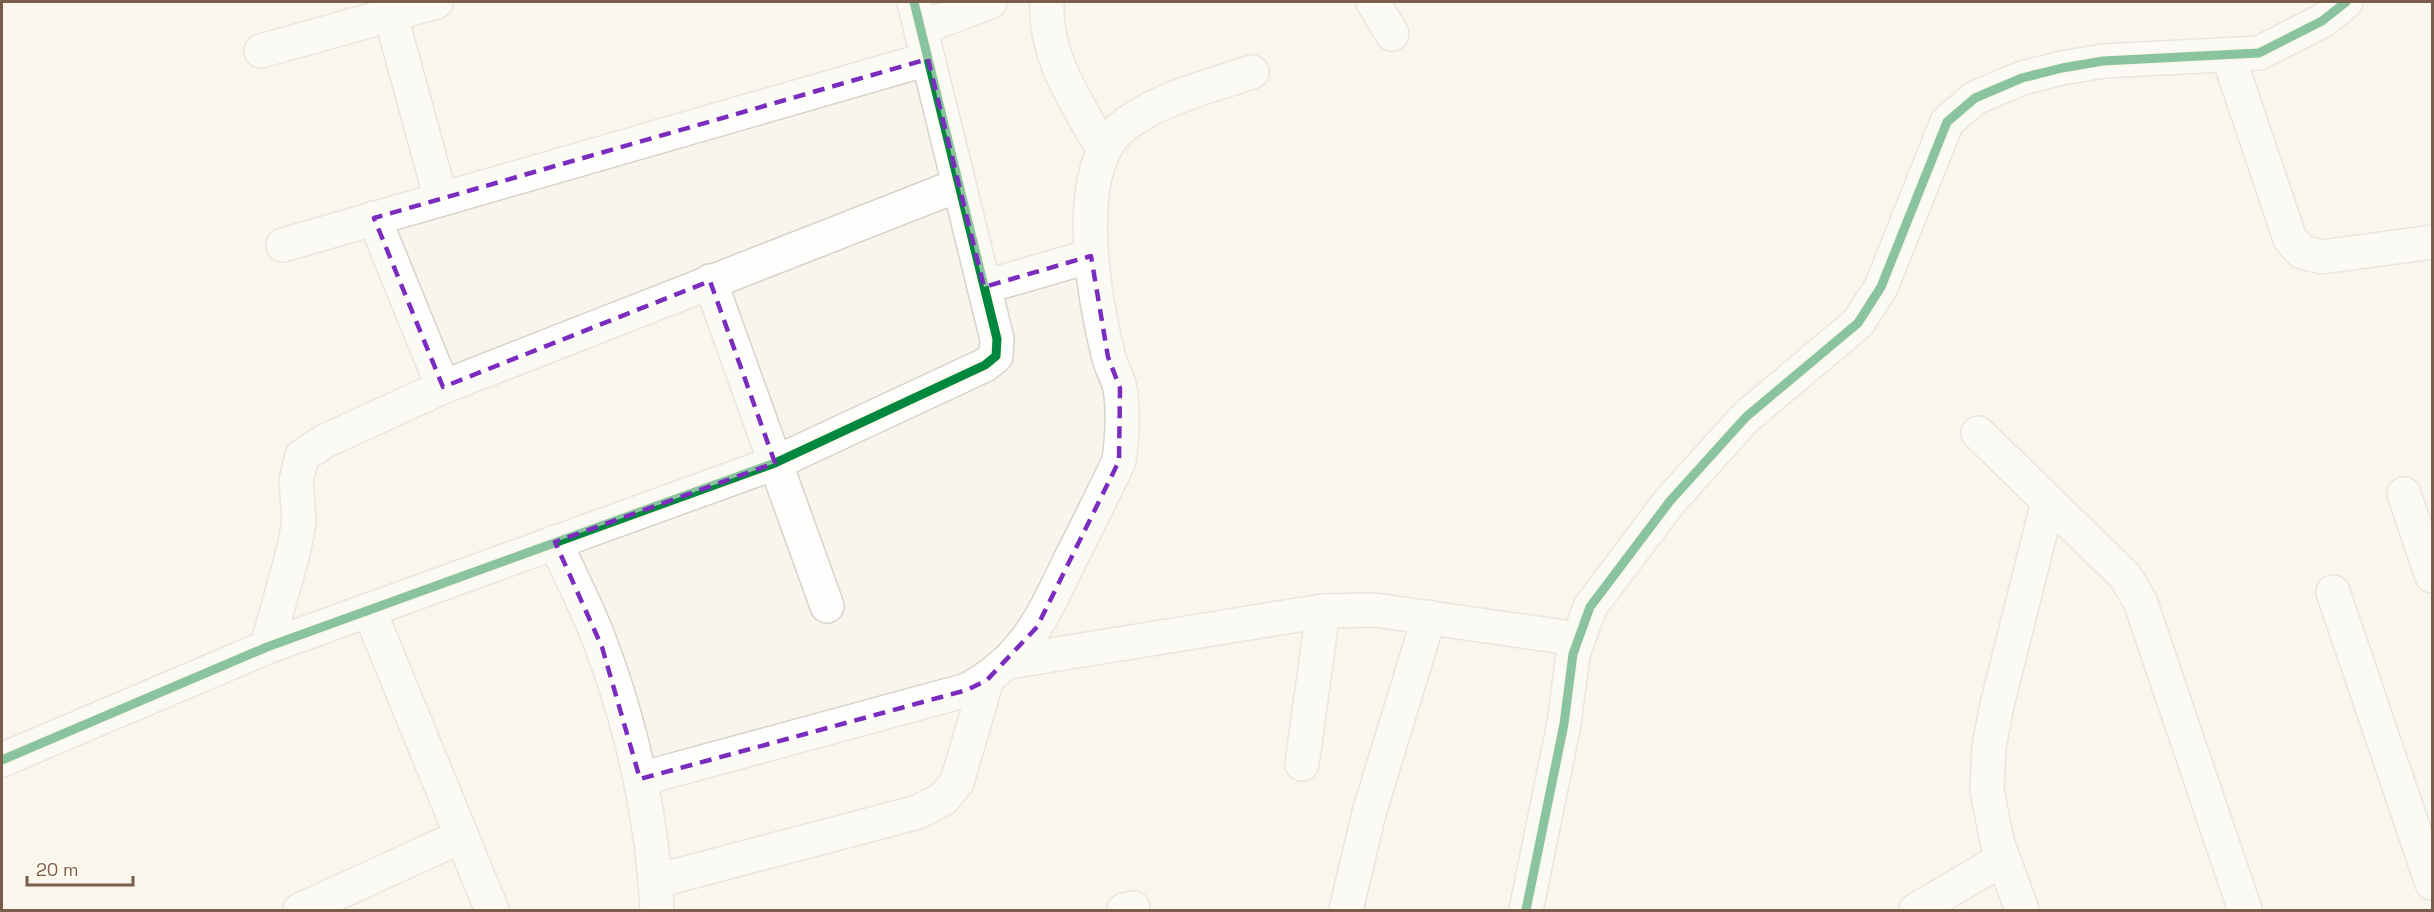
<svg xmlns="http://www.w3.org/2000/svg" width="2434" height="912" viewBox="0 0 2434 912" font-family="'Space Grotesk',sans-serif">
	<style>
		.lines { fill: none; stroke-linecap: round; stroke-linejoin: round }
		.minor-casing { stroke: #d8d2cb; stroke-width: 36 }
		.minor { stroke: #fefefc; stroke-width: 33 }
		.cycleway-casing { stroke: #fffaef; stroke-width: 13 }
		.cycleway { stroke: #00873e; stroke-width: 9 }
		.marked { fill: none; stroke: #7b2cbf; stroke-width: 4.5; stroke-dasharray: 12 8; stroke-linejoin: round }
	</style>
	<rect width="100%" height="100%" fill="#f9f5ed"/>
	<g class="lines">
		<defs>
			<g id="minor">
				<path d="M387 2 441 199"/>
				<path d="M1047 2C1044 57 1077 103 1103 149"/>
				<path d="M1373 2 1392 34"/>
				<path d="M921 28 990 2"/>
				<path d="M261 51 436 2"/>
				<path d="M2228 55 2290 239 2302 252 2322 257 2432 242"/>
				<path d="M374 218 443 387"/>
				<path d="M283 245 928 59"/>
				<path d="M710 281 827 606"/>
				<path d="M984 287 1091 256"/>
				<path d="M1978 433 2125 576 2140 601 2245 910"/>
				<path d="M2404 494 2432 576"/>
				<path d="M555 542C571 577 589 611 602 647 633 730 653 822 657 910"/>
				<path d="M2333 592 2432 883"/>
				<path d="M369 610 492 910"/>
				<path d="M267 647 294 549 299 521 296 481 302 456 325 441 443 387 959 185"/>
				<path d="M1008 662 1323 611 1375 610 1578 639"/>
				<path d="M2 760 267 647 775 463 985 365 996 356 997 339 914 2"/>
				<path d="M1302 764 1323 611"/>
				<path d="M640 779 967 690C1025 659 1043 616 1070 560 1087 527 1103 494 1119 461 1122 438 1124 412 1120 389 1118 377 1110 366 1108 354 1094 297 1069 164 1126 124 1163 97 1210 86 1252 72"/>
				<path d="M656 881 918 812 943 799 957 782 987 680"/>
				<path d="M300 910 462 836"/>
				<path d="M1124 910 1133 908"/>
				<path d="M1346 910 1369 813 1429 617"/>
				<path d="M1526 910 1564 724 1573 654 1590 607 1670 501 1746 417 1858 323 1881 287 1947 122 1975 98 2022 78 2062 68 2103 61 2259 53 2322 21 2346 2"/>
				<path d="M1916 910 2003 859"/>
				<path d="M2022 910 1997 841 1987 790 1989 747 1997 705 2048 502"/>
			</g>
		</defs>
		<use href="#minor" class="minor-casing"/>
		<use href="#minor" class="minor"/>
		<defs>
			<g id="cycleway">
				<path d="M2 760 267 647 775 463 985 365 996 356 997 339 914 2"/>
				<path d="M1526 910 1564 724 1573 654 1590 607 1670 501 1746 417 1858 323 1881 287 1947 122 1975 98 2022 78 2062 68 2103 61 2259 53 2322 21 2346 2"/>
			</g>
		</defs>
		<use href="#cycleway" class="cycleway-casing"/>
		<use href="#cycleway" class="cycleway"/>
	</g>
	<path d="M0 0H2434V912H0ZM928 59 984 287 1091 256 1108 357 1120 388 1119 461 1037 627 987 680 967 690 640 779 602 647 555 542 775 463 710 281 443 387 374 218Z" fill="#f9f5ed" fill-opacity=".55" fill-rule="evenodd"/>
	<path class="marked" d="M928 59 984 287 1091 256 1108 357 1120 388 1119 461 1037 627 987 680 967 690 640 779 602 647 555 542 775 463 710 281 443 387 374 218Z"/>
	<rect width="2434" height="912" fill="none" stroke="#7a5d4a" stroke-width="6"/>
	<path d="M27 876v9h106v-9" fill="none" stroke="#7a5d4a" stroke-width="3"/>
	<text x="36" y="876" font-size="18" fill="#7a5d4a" stroke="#fffaef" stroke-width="4.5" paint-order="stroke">20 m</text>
</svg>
